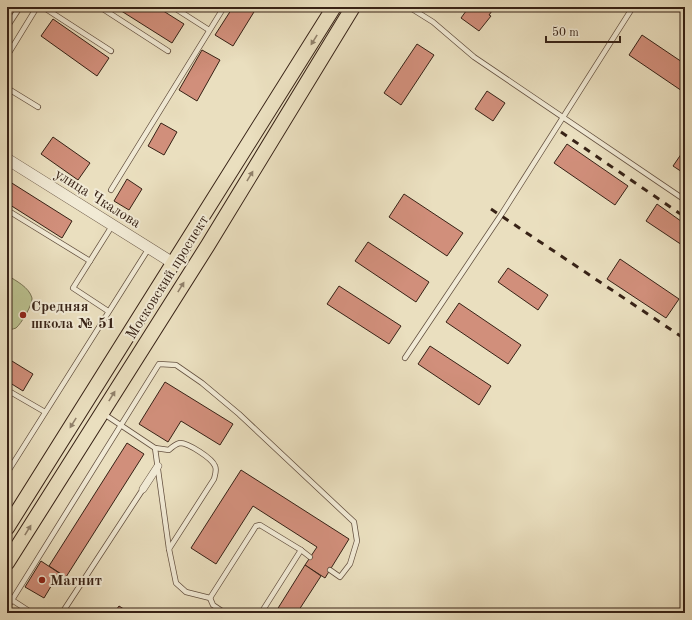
<svg xmlns="http://www.w3.org/2000/svg" width="692" height="620" viewBox="0 0 692 620" font-family="'Old Standard TT',serif">
	<style>
		.green { fill: #bac18f; stroke: #787252 }
		.building { fill: #d18f7b; stroke: #372216 }
		.lines { fill: none; stroke-linecap: round; stroke-linejoin: round }
		.service-casing { stroke: #645140; stroke-width: 6 }
		.pedestrian-casing { stroke: #645140; stroke-width: 8 }
		.tertiary-casing { stroke: #645140; stroke-width: 12 }
		.primary-casing { stroke: #372216; stroke-width: 16 }
		.service { stroke: #f1ead5; stroke-width: 4.5 }
		.pedestrian { stroke: #f1ead5; stroke-width: 7 }
		.tertiary { stroke: #f1ead5; stroke-width: 11 }
		.primary { stroke: #eadfbf; stroke-width: 14 }
		.rail { stroke: #372216; stroke-width: 3; stroke-dasharray: 7 7; stroke-linecap: butt }
		.oneway { fill: #90806a }
		.poi-dot { fill: #8f2418; stroke: #f1ead5; stroke-width: 1.5 }
		.labels { text-anchor: middle; stroke-width: 4; stroke-linejoin: round; paint-order: stroke }
		.street-label { font-size: 15px; fill: #372216; stroke: #f1ead5 }
		.poi-label { font-size: 15px; font-weight: bold; fill: #372216; stroke: #f1ead5; text-anchor: start }
	</style>
	<rect width="100%" height="100%" fill="#eadfbf"/>
	<filter id="stains"><feTurbulence type="fractalNoise" baseFrequency=".005" numOctaves="4"/><feColorMatrix values="0 0 0 0 .2 0 0 0 0 .09 0 0 0 0 .02 0 0 0 .5 -.17"/></filter>
	<radialGradient id="worn" r=".72"><stop offset=".6" stop-color="#630" stop-opacity="0"/><stop offset="1" stop-color="#630" stop-opacity=".3"/></radialGradient>
	<path class="green" d="M7 275C16 281 29 287 32 298 33 304 21 324 16 328 13 329 10 330 7 330Z"/>
	<g class="building">
		<path d="M7 7H14L7 19Z"/>
		<path d="M115 7H157L184 24 172 43Z"/>
		<path d="M233 7H257L233 46 215 35Z"/>
		<path d="M469 7H479L483 9 485 7H495L489 15 491 16 479 31 461 18Z"/>
		<path d="M53 19 109 58 97 76 41 36Z"/>
		<path d="M642 35 685 64V93L629 55Z"/>
		<path d="M417 44 434 55 401 105 384 93Z"/>
		<path d="M202 50 220 60 197 101 179 90Z"/>
		<path d="M487 91 505 103 493 121 475 109Z"/>
		<path d="M161 123 177 132 164 155 148 146Z"/>
		<path d="M53 137 90 163 78 180 41 154Z"/>
		<path d="M567 144 628 186 615 205 554 163Z"/>
		<path d="M684 150 685 151V174L673 166Z"/>
		<path d="M127 179 142 189 129 210 114 201Z"/>
		<path d="M7 180 72 221 62 238 7 203Z"/>
		<path d="M404 194 463 233 447 256 389 217Z"/>
		<path d="M657 204 685 224V247L646 221Z"/>
		<path d="M368 242 429 282 416 302 355 261Z"/>
		<path d="M620 259 679 299 666 318 607 279Z"/>
		<path d="M508 268 548 295 538 310 498 282Z"/>
		<path d="M339 286 401 326 389 344 327 304Z"/>
		<path d="M459 303 521 345 508 364 446 322Z"/>
		<path d="M430 346 491 386 479 405 418 364Z"/>
		<path d="M7 358 33 374 23 391 7 381Z"/>
		<path d="M165 382 233 424 220 445 181 421 168 442 139 424Z"/>
		<path d="M127 443 144 454 66 577 49 566Z"/>
		<path d="M241 470 349 539 325 578 305 565 317 547 253 506 216 564 191 548Z"/>
		<path d="M41 561 59 573 44 598 25 587Z"/>
		<path d="M305 565 321 576 297 613H275Z"/>
		<path d="M119 606 130 613H114Z"/>
	</g>
	<g class="lines">
		<defs>
			<g id="service">
				<path d="M43 7 111 51"/>
				<path d="M100 7 168 51"/>
				<path d="M173 7 209 30"/>
				<path d="M409 7 433 22 474 57 685 200"/>
				<path d="M7 27 20 7"/>
				<path d="M7 56 37 7"/>
				<path d="M7 88 38 107"/>
				<path d="M111 190 224 7"/>
				<path d="M7 210 90 261"/>
				<path d="M108 311 73 288 112 226"/>
				<path d="M405 358 501 215 633 7"/>
				<path d="M7 390 45 412"/>
				<path d="M104 414 155 448 169 450C172 447 176 444 180 443 188 443 212 458 215 466 217 470 215 475 214 479L169 549 176 583 186 592 210 598"/>
				<path d="M155 448 169 549"/>
				<path d="M7 473 149 248"/>
				<path d="M301 550 310 557"/>
				<path d="M210 598 256 526 260 525 301 550 261 613"/>
				<path d="M210 598 213 605 225 613"/>
				<path d="M12 600 32 613"/>
				<path d="M7 608 159 364 176 365 202 383 239 414 354 522 357 541 350 564 340 577 330 570"/>
				<path d="M62 613 143 489"/>
			</g>
			<path id="pedestrian" d="M143 489 158 466"/>
			<path id="tertiary" d="M7 159 173 263"/>
			<g id="primary">
				<path d="M7 528 334 7"/>
				<path d="M7 563 208 245 353 7"/>
			</g>
		</defs>
		<use href="#service" class="service-casing"/>
		<use href="#pedestrian" class="pedestrian-casing"/>
		<use href="#tertiary" class="tertiary-casing"/>
		<use href="#primary" class="primary-casing"/>
		<use href="#service" class="service"/>
		<use href="#pedestrian" class="pedestrian"/>
		<use href="#tertiary" class="tertiary"/>
		<use href="#primary" class="primary"/>
		<g class="rail">
			<path d="M561 132 685 217"/>
			<path d="M491 209 685 339"/>
		</g>
	</g>
	<defs><path id="oneway-solid" d="M-6-.8H1V-3.2L6.5 0L1 3.2V.8H-6Z"/></defs>
	<g class="oneway">
		<use href="#oneway-solid" transform="translate(314 40) rotate(122)"/>
		<use href="#oneway-solid" transform="translate(250 176) rotate(-59)"/>
		<use href="#oneway-solid" transform="translate(181 287) rotate(-58)"/>
		<use href="#oneway-solid" transform="translate(112 396) rotate(-58)"/>
		<use href="#oneway-solid" transform="translate(73 423) rotate(122)"/>
		<use href="#oneway-solid" transform="translate(28 530) rotate(-58)"/>
	</g>
	<g class="poi-dot">
		<circle cx="23" cy="315" r="4"/>
		<circle cx="42" cy="580" r="4"/>
	</g>
	<g class="labels">
		<g class="street-label">
			<text transform="translate(98 198) rotate(32)" y="5">улица Чкалова</text>
			<text transform="translate(167 277) rotate(-58)" y="5">Московский проспект</text>
		</g>
		<g class="poi-label">
			<text x="31" y="311">Средняя<tspan x="31" dy="17">школа № 51</tspan></text>
			<text x="50" y="585">Магнит</text>
		</g>
	</g>
	<rect width="692" height="620" fill="none" stroke="#eadfbf" stroke-width="24"/>
	<rect x="8" y="8" width="676" height="604" fill="none" stroke="#372216" stroke-width="2"/>
	<rect x="12" y="12" width="668" height="596" fill="none" stroke="#372216"/>
	<path d="M546 36v6h74v-6" fill="none" stroke="#372216" stroke-width="2"/>
	<text x="552" y="36" font-size="12" fill="#372216" stroke="#f1ead5" stroke-width="3" paint-order="stroke">50 m</text>
	<rect width="100%" height="100%" filter="url(#stains)"/>
	<rect width="100%" height="100%" fill="url(#worn)"/>
</svg>
